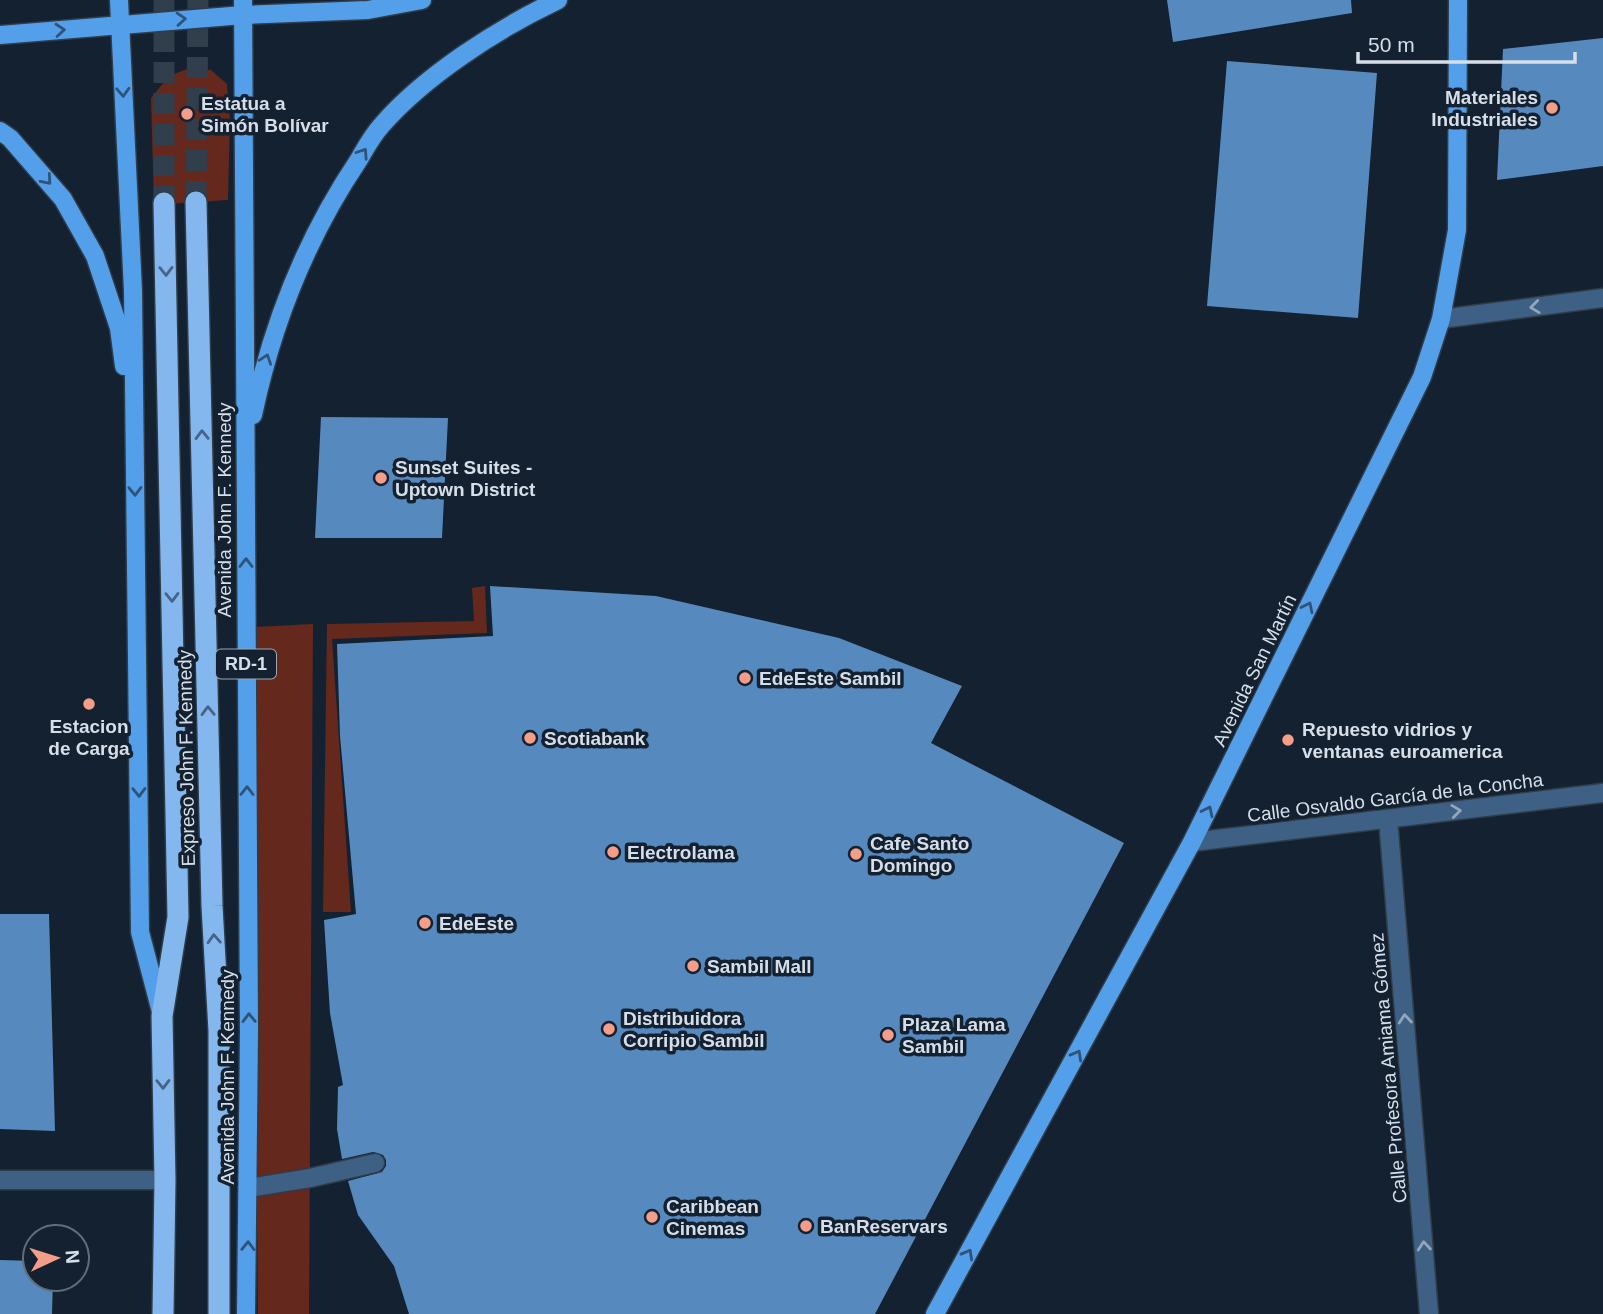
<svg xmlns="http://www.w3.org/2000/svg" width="1603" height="1314" viewBox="0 0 1603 1314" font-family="Helvetica,sans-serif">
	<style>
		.green { fill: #64281c }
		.building { fill: #5689be }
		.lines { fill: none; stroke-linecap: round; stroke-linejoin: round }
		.highway-tunnel { stroke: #313e4c; stroke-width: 21; stroke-dasharray: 21 10; stroke-linecap: butt }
		.street-casing { stroke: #2f3c4a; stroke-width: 21 }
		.primary-casing { stroke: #2f3c4a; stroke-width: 21 }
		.highway-casing { stroke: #2f3c4a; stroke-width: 24 }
		.street { stroke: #3e6084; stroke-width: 18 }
		.primary { stroke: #549fea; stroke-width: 18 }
		.highway { stroke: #84b7ed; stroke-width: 21 }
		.oneway { stroke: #2e537a }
		.oneway2 { stroke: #466485 }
		.oneway3 { stroke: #92a6bc }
		.poi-dot { fill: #f49e8a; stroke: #142130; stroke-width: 2.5 }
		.labels { text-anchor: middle; stroke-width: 7; stroke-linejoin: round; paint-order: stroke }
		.shield { fill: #142130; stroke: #9ca6b2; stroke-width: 2 }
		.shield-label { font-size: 18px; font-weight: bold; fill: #d6dfe9 }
		.poi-label { font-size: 19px; font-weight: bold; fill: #d6dfe9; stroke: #142130; text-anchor: start }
		.street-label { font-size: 19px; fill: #d6dfe9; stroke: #142130 }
	</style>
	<rect width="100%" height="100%" fill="#142130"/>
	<g class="green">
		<path d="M187 69 211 70 227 84 230 119 228 200 154 205 151 98 169 76Z"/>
		<path d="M485 586 487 633 332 639 351 912H323L327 624 474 621 472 588Z"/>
		<path d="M313 624 309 1314H258L252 627Z"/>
	</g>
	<g class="building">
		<path d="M1167 0H1351L1352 13 1173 42Z"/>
		<path d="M1603 38V166L1497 180 1503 49Z"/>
		<path d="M1227 61 1377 73 1358 318 1207 306Z"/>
		<path d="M321 417 448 418 442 538H315Z"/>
		<path d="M490 586 656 596 839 638 962 686 931 743 1124 843 875 1314H409L394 1266 358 1215 348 1181 382 1172 386 1166V1160L383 1155 373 1152 342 1159 337 1129 338 1087 343 1085 330 1013 324 920 356 914 340 736 337 644 493 636Z"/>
		<path d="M0 914H49L55 1131 0 1129Z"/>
		<path d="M0 1260 35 1261V1279H53L52 1314H0Z"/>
	</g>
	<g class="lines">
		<g class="highway-tunnel">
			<path d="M164 0V203"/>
			<path d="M196 202 198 0"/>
		</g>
		<defs>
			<g id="street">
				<path d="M1441 319 1603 298"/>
				<path d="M1388 819 1429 1314"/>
				<path d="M1192 842 1603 793"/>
				<path d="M0 1180H165"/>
				<path d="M249 1188 310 1178 375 1163"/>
			</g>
			<g id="primary">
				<path d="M119 0 133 291 140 932 161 1012"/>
				<path d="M243 0 249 1031 246 1314"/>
				<path d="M0 35 243 15 368 10 422 0"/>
				<path d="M0 131 10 138 63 199 95 256 119 328 124 366"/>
				<path d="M253 415C272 325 307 237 358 161 365 149 372 136 381 126 424 76 499 28 558 0"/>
				<path d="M935 1314 1192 842 1422 377 1441 319 1457 230 1458 0"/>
			</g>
			<g id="highway">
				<path d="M196 202 212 906 219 1031V1314"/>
				<path d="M163 1314 165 1180 162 1016 178 917 164 203"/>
			</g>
		</defs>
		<use href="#street" class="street-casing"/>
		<use href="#primary" class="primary-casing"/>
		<use href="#highway" class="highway-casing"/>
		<use href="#street" class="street"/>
		<use href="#primary" class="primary"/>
		<use href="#highway" class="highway"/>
	</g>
	<defs><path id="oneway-chevron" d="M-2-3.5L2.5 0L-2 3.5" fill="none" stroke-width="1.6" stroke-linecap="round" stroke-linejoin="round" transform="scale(1.75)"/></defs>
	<g class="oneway">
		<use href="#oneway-chevron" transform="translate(181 19) rotate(-4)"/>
		<use href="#oneway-chevron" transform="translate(60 30) rotate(-5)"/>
		<use href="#oneway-chevron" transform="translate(123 92) rotate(87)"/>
		<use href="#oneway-chevron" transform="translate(363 153) rotate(-56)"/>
		<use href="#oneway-chevron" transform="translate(47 180) rotate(49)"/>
		<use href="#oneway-chevron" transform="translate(266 359) rotate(-71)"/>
		<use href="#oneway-chevron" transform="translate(135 491) rotate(89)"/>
		<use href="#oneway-chevron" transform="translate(246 563) rotate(-90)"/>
		<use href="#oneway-chevron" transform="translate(1308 607) rotate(-64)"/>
		<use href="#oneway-chevron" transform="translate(247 791) rotate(-90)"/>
		<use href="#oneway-chevron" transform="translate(139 792) rotate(89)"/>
		<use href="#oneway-chevron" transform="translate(1208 811) rotate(-64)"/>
		<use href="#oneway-chevron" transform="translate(249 1018) rotate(-91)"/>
		<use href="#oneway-chevron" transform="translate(1077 1055) rotate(-61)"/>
		<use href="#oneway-chevron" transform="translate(248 1246) rotate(-89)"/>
		<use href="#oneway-chevron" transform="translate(968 1254) rotate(-61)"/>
	</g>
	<g class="oneway2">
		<use href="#oneway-chevron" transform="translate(166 271) rotate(89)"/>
		<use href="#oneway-chevron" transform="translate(202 435) rotate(-91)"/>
		<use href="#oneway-chevron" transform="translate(172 597) rotate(89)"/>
		<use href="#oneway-chevron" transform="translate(208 711) rotate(-91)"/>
		<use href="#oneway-chevron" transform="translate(214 939) rotate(-93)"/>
		<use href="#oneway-chevron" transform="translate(163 1084) rotate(89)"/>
	</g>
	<g class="oneway3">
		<use href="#oneway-chevron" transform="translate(1535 307) rotate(173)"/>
		<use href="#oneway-chevron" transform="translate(1456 811) rotate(-7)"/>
		<use href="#oneway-chevron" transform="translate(1405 1019) rotate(-95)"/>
		<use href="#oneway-chevron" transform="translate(1424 1246) rotate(-95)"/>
	</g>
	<g class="poi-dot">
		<circle cx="1552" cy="108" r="7"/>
		<circle cx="187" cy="114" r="7"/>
		<circle cx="381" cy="478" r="7"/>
		<circle cx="745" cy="678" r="7"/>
		<circle cx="89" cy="704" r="7"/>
		<circle cx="530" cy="738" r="7"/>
		<circle cx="1288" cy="740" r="7"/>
		<circle cx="613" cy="852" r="7"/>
		<circle cx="856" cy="854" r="7"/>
		<circle cx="425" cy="923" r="7"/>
		<circle cx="693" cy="966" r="7"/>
		<circle cx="609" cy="1029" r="7"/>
		<circle cx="888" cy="1035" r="7"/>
		<circle cx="652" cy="1217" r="7"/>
		<circle cx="806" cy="1226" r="7"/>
	</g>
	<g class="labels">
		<rect class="shield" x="216" y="649.5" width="60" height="29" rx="5"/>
		<g class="shield-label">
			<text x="246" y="670">RD-1</text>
		</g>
		<g class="poi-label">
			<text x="1538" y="104" text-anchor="end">Materiales<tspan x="1538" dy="22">Industriales</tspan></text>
			<text x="201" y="110">Estatua a<tspan x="201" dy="22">Simón Bolívar</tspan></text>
			<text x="395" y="474">Sunset Suites -<tspan x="395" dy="22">Uptown District</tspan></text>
			<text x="759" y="685">EdeEste Sambil</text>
			<text x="89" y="733" text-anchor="middle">Estacion<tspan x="89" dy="22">de Carga</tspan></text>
			<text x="1302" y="736">Repuesto vidrios y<tspan x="1302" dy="22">ventanas euroamerica</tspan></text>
			<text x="544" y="745">Scotiabank</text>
			<text x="870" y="850">Cafe Santo<tspan x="870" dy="22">Domingo</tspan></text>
			<text x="627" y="859">Electrolama</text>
			<text x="439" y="930">EdeEste</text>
			<text x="707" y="973">Sambil Mall</text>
			<text x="623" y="1025">Distribuidora<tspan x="623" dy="22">Corripio Sambil</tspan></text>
			<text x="902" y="1031">Plaza Lama<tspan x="902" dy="22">Sambil</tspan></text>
			<text x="666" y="1213">Caribbean<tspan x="666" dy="22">Cinemas</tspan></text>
			<text x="820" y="1233">BanReservars</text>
		</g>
		<g class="street-label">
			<text transform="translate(224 510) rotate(-90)" y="7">Avenida John F. Kennedy</text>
			<text transform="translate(1254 670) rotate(-64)" y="7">Avenida San Martín</text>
			<text transform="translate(186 758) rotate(-91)" y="7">Expreso John F. Kennedy</text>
			<text transform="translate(1395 797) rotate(-7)" y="7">Calle Osvaldo García de la Concha</text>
			<text transform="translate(1388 1068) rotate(-95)" y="7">Calle Profesora Amiama Gómez</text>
			<text transform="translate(227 1077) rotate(-90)" y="7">Avenida John F. Kennedy</text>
		</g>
	</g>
	<g transform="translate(56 1258) rotate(86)"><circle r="33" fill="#142130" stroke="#626d7a" stroke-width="2"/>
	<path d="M0-5L12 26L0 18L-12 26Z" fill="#f49e8a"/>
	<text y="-10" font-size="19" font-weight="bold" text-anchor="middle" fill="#d6dfe9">N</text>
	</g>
	<path d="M1358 52v10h217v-10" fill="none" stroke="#d6dfe9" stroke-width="3.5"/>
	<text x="1368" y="52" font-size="21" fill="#d6dfe9" stroke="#142130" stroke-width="5" paint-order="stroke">50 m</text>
</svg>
